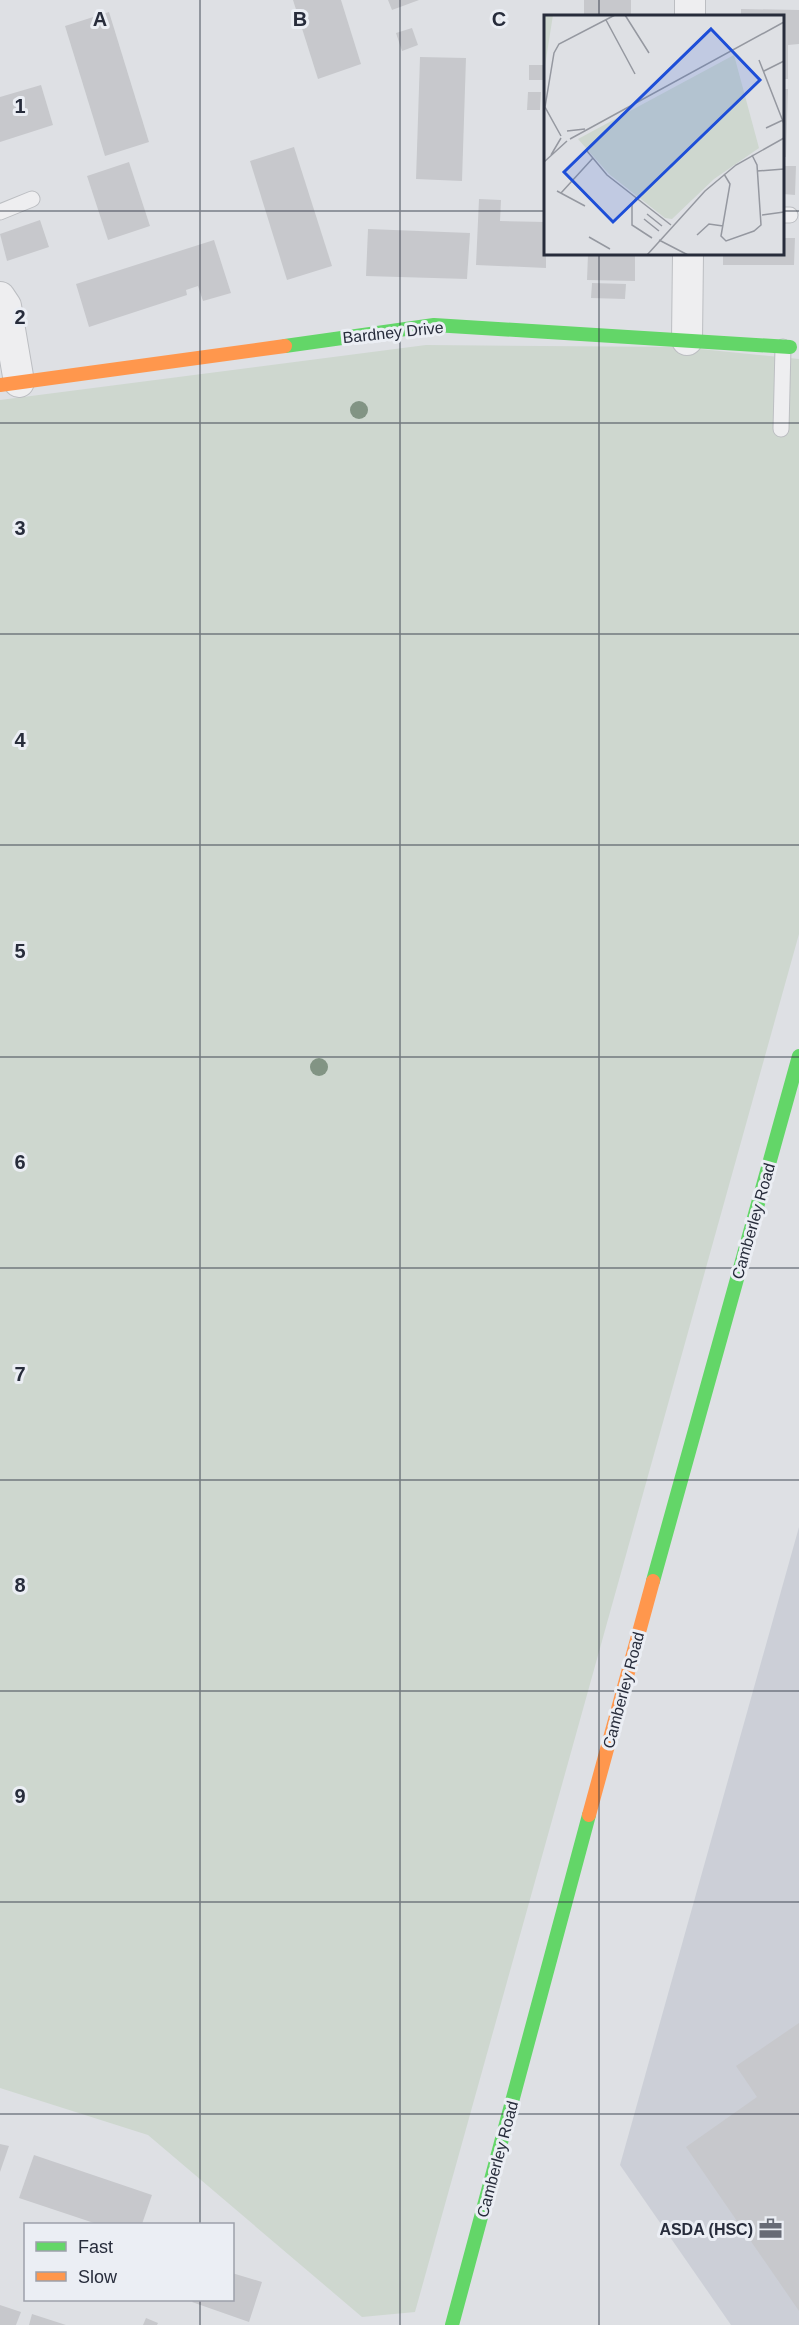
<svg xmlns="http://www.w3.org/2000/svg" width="799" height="2325" viewBox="0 0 799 2325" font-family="Helvetica,sans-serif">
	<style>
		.built { fill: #cccfd7 }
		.grass { fill: #ced7cf }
		.building { fill: #c7c8cc }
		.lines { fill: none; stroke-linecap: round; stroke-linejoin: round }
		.lane-casing { stroke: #bcbec2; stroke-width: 17 }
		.street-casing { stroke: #bcbec2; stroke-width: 32 }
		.lane { stroke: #eeeef0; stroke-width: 15 }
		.street { stroke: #eeeef0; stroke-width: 30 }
		.fast { stroke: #63d668; stroke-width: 14 }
		.slow { stroke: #ff974d; stroke-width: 14 }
		.tree { fill: #829484 }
		.grid { fill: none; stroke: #272c3b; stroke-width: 1.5; stroke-opacity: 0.55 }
		.labels { text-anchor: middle; stroke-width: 6; stroke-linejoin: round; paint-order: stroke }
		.street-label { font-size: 16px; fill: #272c3b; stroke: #ebeef4 }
		.poi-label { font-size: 16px; font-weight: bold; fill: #272c3b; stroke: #ebeef4; text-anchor: end }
		.inset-road { fill: none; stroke: #9598a0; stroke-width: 1.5 }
		.view { fill: #1d4ed8; fill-opacity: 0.15; stroke: #1d4ed8; stroke-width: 3 }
		.inset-edge { fill: none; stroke: #272c3b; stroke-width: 3 }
		.grid-label { font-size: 20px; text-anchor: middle; font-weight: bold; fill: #272c3b; stroke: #ebeef4; stroke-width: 6; stroke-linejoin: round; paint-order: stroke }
	</style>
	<rect width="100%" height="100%" fill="#dee0e4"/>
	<path class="built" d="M799 1527V2325H731L620 2165Z"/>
	<path class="grass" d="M426 345 680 347 799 359V934L415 2312 362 2317 148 2135 0 2088V400Z"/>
	<g class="building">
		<path d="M293 0H341L361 64 318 79Z"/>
		<path d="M388 0H419L392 10Z"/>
		<rect x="584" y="0" width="47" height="16"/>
		<path d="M741 9 799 10V44L788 45V79H783V16H741Z"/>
		<path d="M109 12 149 142 105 156 65 26Z"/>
		<path d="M412 28 418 45 402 51 396 33Z"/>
		<path d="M420 57 466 58 462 181 416 179Z"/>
		<rect x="529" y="65" width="17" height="15"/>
		<path d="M41 85 53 125 0 142V97Z"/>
		<path d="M783 89H788L786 157H783Z"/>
		<path d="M528 92H541L540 110H527Z"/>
		<path d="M294 147 332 266 287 280 250 161Z"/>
		<path d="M129 162 150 226 108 240 87 176Z"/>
		<path d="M783 166H796L795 195 783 194Z"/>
		<path d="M479 199 501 200 500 221 546 222V268L476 265Z"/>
		<path d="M40 220 49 247 7 261 0 234Z"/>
		<path d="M368 229 470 233 467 279 366 276Z"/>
		<path d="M783 238H795L794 265H723V254H783Z"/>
		<path d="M214 240 231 293 203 301 198 286 186 290 187 295 89 327 76 284Z"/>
		<path d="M588 254H635V281L587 280Z"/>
		<path d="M592 283 626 284 625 299 591 298Z"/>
		<path d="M799 2023V2311L686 2147 757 2097 736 2066Z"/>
		<path d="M0 2144 9 2146 0 2172Z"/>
		<path d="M34 2155 152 2195 142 2224H97L19 2198Z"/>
		<path d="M232 2273 262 2282 249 2322 192 2302 194 2300H232Z"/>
		<path d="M0 2305 21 2312 16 2325H0Z"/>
		<path d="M32 2314 66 2325H29Z"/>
		<path d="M146 2318 158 2323 157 2325H143Z"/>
	</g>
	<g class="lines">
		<defs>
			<g id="lane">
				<path d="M0 212 32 199"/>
				<path d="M782 215H790"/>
				<path d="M781 429 783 347"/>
			</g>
			<g id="street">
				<path d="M690 0V16"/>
				<path d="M0 297 6 306 19 382"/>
				<path d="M687 340 688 254"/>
			</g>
		</defs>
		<use href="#lane" class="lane-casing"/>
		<use href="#street" class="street-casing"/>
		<use href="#lane" class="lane"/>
		<use href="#street" class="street"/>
		<g class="fast">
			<path d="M285 346 434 325 790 347"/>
			<path d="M653 1581 799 1056"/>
			<path d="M452 2325 589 1815"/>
		</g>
		<g class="slow">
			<path d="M0 385 285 346"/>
			<path d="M589 1815 653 1581"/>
		</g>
	</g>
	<g class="tree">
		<circle cx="359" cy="410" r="9"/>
		<circle cx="319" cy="1067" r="9"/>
	</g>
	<path class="grid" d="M200 0V2224M400 0V2325M599 0V16M0 211H546M782 211H799M599 254V2325M0 423H799M0 634H799M0 845H799M0 1057H799M0 1268H799M0 1480H799M0 1691H799M0 1902H799M0 2114H799M200 2300V2325"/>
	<defs>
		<symbol id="office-bare" viewBox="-9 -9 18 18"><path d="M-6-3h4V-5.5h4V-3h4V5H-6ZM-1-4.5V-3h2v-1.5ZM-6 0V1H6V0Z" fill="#676b76" stroke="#ebeef4" stroke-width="2.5" paint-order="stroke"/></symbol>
	</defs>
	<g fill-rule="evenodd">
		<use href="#office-bare" x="754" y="2212" width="33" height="33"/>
	</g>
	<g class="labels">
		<g class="street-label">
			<text transform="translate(393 332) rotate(-6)" y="6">Bardney Drive</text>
			<text transform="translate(753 1221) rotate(-74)" y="6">Camberley Road</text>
			<text transform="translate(623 1690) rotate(-75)" y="6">Camberley Road</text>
			<text transform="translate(497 2159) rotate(-75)" y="6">Camberley Road</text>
		</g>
		<g class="poi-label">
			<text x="753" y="2235">ASDA (HSC)</text>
		</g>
	</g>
	<g transform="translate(544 15)">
		<rect width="240" height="240" fill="#dee0e4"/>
		<path d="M190 40 215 133 170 164 128 204 121 203 65 159 34 124Z" fill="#ced7cf"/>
		<path d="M0 0H9L0 57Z" fill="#ced7cf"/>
		<path class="inset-road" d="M81 0 105 38M62 5 91 59M215 45 240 109M220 56 240 46M222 113 239 105M23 116 41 114M17 121 1 92 10 38 15 29 71 0M26 124 240 7M43 136 63 160 127 210M7 140 17 123M0 147 23 126M213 156 240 154M180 159 186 169 177 221 182 226 210 216 217 210 213 150 208 140M13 176 41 191M17 178 49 143M92 183 88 190V210L108 223M103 199 118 211M218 200 240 197M100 204 115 216M153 220 165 209 179 211M45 222 66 234M115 225 144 240M103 240 161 176 192 150 240 123"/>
		<path class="view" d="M167 14 216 65 69 207 20 157Z"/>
		<rect width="240" height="240" class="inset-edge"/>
	</g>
	<g class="grid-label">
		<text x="100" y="26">A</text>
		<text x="300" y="26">B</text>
		<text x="499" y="26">C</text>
		<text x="20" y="113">1</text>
		<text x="20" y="324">2</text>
		<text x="20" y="535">3</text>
		<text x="20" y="747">4</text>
		<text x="20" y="958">5</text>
		<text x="20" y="1169">6</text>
		<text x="20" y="1381">7</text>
		<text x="20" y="1592">8</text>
		<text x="20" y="1803">9</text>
	</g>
	<rect x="24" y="2223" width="210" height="78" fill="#ebeef4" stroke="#9da0aa" stroke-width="1.5"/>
	<rect x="36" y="2242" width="30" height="9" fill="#63d668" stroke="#9da0aa" stroke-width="1.5"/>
	<text x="78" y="2253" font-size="18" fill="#272c3b">Fast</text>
	<rect x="36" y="2272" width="30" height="9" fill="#ff974d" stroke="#9da0aa" stroke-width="1.5"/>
	<text x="78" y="2283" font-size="18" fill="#272c3b">Slow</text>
</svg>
